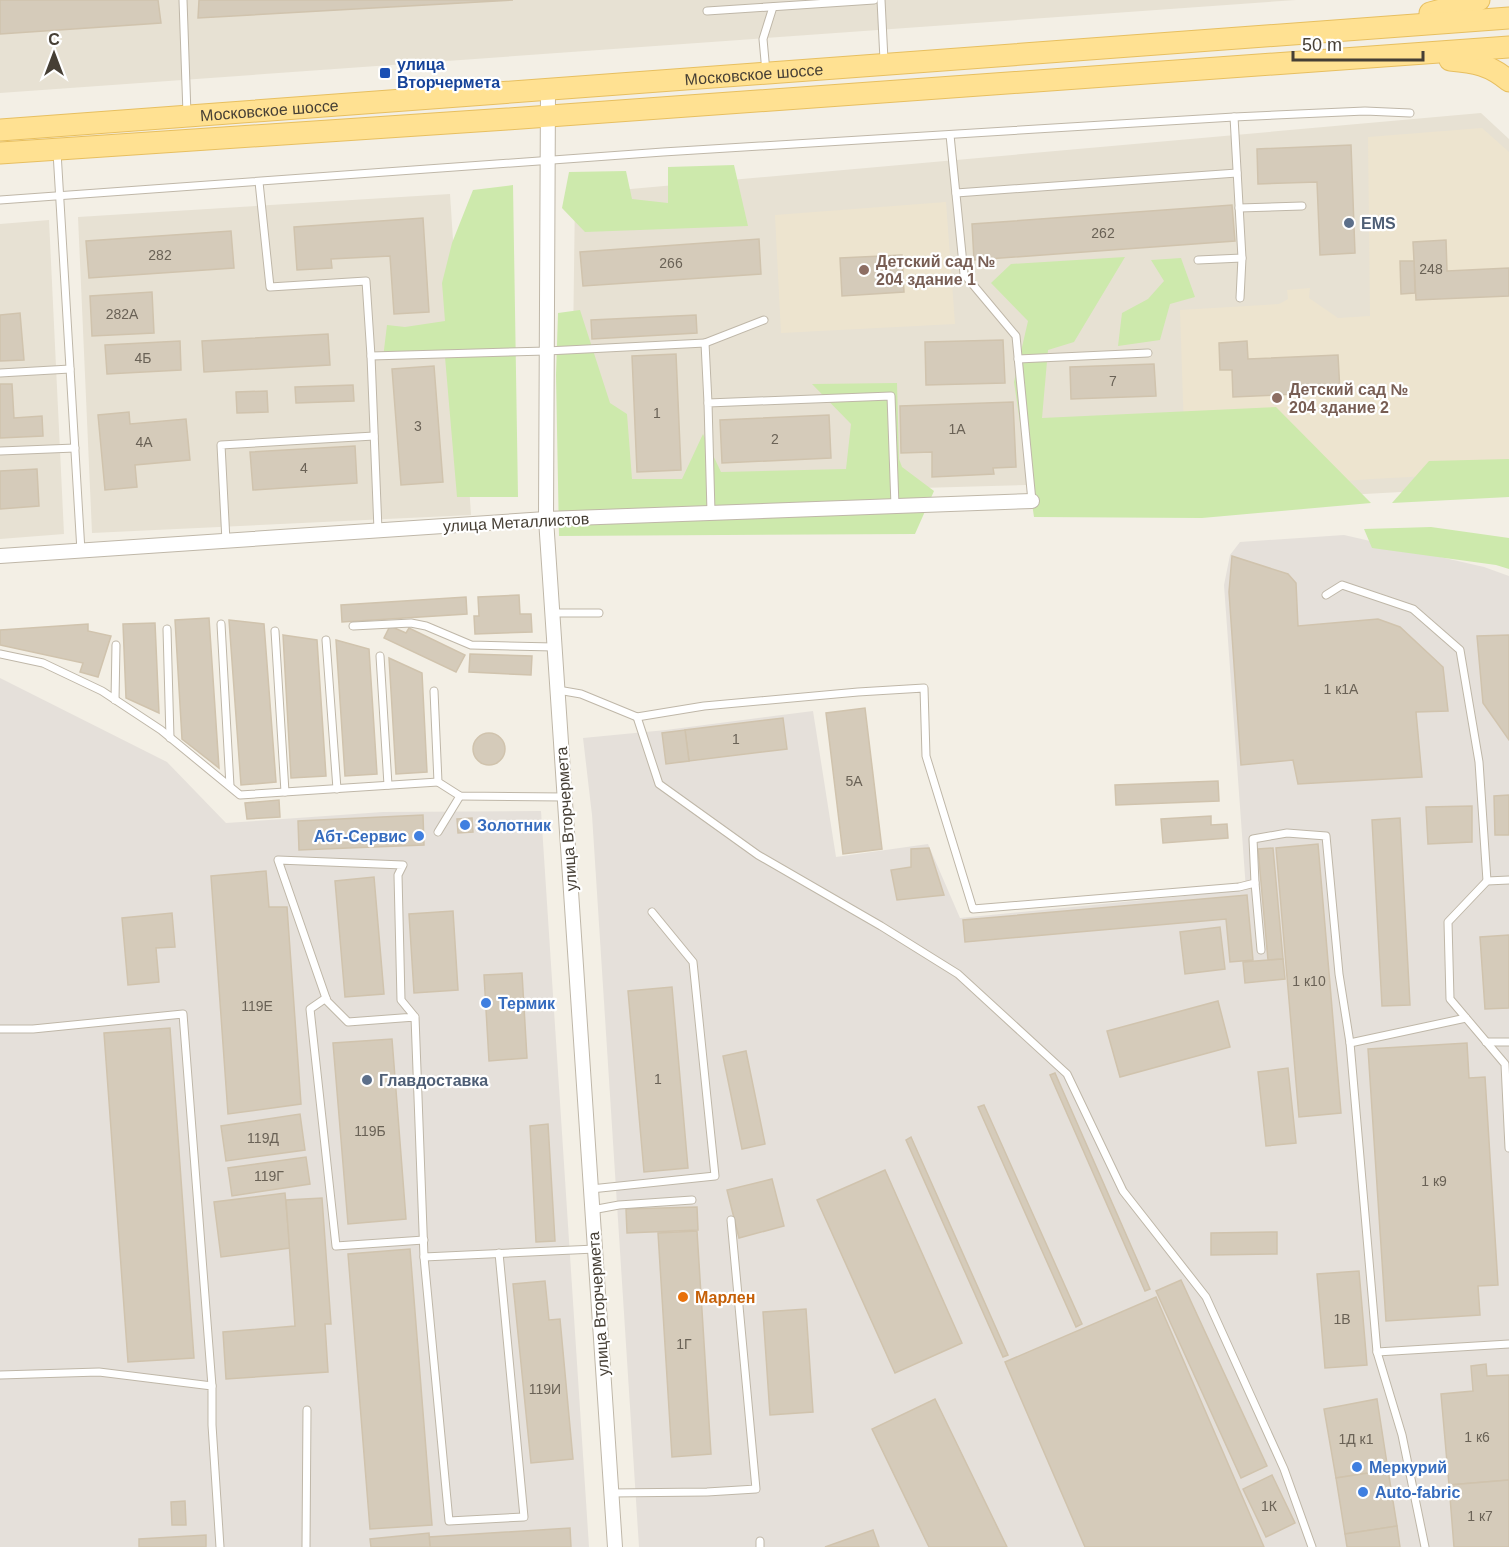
<svg xmlns="http://www.w3.org/2000/svg" width="1509" height="1547" viewBox="0 0 1509 1547" font-family="Helvetica,sans-serif">
	<style>
		.residential { fill: #e7e1d3 }
		.industrial { fill: #e5e0da }
		.education { fill: #ede4cf }
		.green { fill: #cde9ac }
		.building { fill: #d5cbba; stroke: #d0c3ad; stroke-width: 1.5 }
		.lines { fill: none; stroke-linecap: round; stroke-linejoin: round }
		.service-casing { stroke: #bfb7a8; stroke-width: 9 }
		.minor-casing { stroke: #bfb7a8; stroke-width: 16 }
		.primary-casing { stroke: #e7bf60; stroke-width: 23 }
		.service { stroke: #fff; stroke-width: 7 }
		.minor { stroke: #fff; stroke-width: 14 }
		.primary { stroke: #ffe192; stroke-width: 21 }
		.transit-dot { fill: #1a4fb4; stroke: #fff; stroke-width: 2 }
		.service-dot { fill: #5c6f8a; stroke: #fff; stroke-width: 2 }
		.education-dot { fill: #8d6e63; stroke: #fff; stroke-width: 2 }
		.shop-dot { fill: #3f7fe0; stroke: #fff; stroke-width: 2 }
		.food-dot { fill: #e8710a; stroke: #fff; stroke-width: 2 }
		.labels { text-anchor: middle; stroke-width: 4.5; stroke-linejoin: round; paint-order: stroke }
		.number-label { font-size: 14px; fill: #6a6256 }
		.transit-label { font-size: 16px; font-weight: bold; fill: #164399; stroke: #fff; text-anchor: start }
		.street-label { font-size: 16px; fill: #463f35; stroke: #fff }
		.service-label { font-size: 16px; font-weight: bold; fill: #4e5e75; stroke: #fff; text-anchor: start }
		.education-label { font-size: 16px; font-weight: bold; fill: #785e54; stroke: #fff; text-anchor: start }
		.shop-label { font-size: 16px; font-weight: bold; fill: #366cbe; stroke: #fff; text-anchor: start }
		.food-label { font-size: 16px; font-weight: bold; fill: #c56008; stroke: #fff; text-anchor: start }
	</style>
	<rect width="100%" height="100%" fill="#f3efe5"/>
	<g class="residential">
		<path d="M0 0H1296L0 93Z"/>
		<path d="M1481 113 1509 139V486L1186 504 1133 482 571 498 575 194Z"/>
		<path d="M450 194 471 515 92 533 78 217Z"/>
		<path d="M49 220 64 534 0 539V224Z"/>
	</g>
	<g class="industrial">
		<path d="M1344 535 1484 567 1509 576V1547H639L592 815 583 738 666 730 813 711 836 857 928 844 960 918 1246 890 1224 585 1230 555 1240 542Z"/>
		<path d="M0 678 167 762 226 823 383 812 541 811 589 1547H0Z"/>
	</g>
	<g class="education">
		<path d="M1482 128 1509 152V472L1371 479 1186 493 1180 310 1279 304 1288 299 1287 290 1310 288 1309 298 1338 318 1370 316 1368 137Z"/>
		<path d="M946 202 955 324 781 333 775 215Z"/>
	</g>
	<g class="green">
		<path d="M734 165 748 226 585 232 562 208 569 172 626 171 632 199 668 203V167Z"/>
		<path d="M513 185 518 497H457L445 357 383 358 387 325 405 327 445 321 442 283 452 243 473 190Z"/>
		<path d="M1125 257 1074 342 1048 350 1042 418 1276 407 1371 503 1202 518 1034 517 1014 382 1028 321 991 283 1011 264Z"/>
		<path d="M1181 258 1195 297 1170 304 1160 340 1118 346 1122 313 1148 299 1164 281 1151 260Z"/>
		<path d="M580 310 610 403 627 414 632 479H682L703 434 721 472 846 469 851 424 812 384 897 383 899 459 902 467 934 491 915 534 559 536 556 375 558 313Z"/>
		<path d="M1509 459V497L1392 503 1429 461Z"/>
		<path d="M1431 527 1509 538V569L1496 565 1372 548 1364 529Z"/>
	</g>
	<g class="building">
		<path d="M0 0H158L161 23 0 34Z"/>
		<path d="M199 0H513L198 18Z"/>
		<path d="M1351 145 1355 253 1320 255 1317 182 1258 184 1257 149Z"/>
		<path d="M1232 205 1235 241 974 260 972 224Z"/>
		<path d="M423 218 429 312 394 314 390 256 331 259 332 268 297 270 294 227Z"/>
		<path d="M231 231 234 268 89 278 86 241Z"/>
		<path d="M759 239 761 274 583 286 580 252Z"/>
		<path d="M1446 240 1447 271 1509 268V296L1416 300 1413 242Z"/>
		<path d="M902 255 904 292 842 296 840 258Z"/>
		<path d="M1400 261H1414L1415 293 1401 294Z"/>
		<path d="M152 292 154 333 92 336 90 296Z"/>
		<path d="M20 313 24 360 0 361V315Z"/>
		<path d="M696 315 697 333 592 339 591 320Z"/>
		<path d="M328 334 330 365 204 372 202 341Z"/>
		<path d="M1003 340 1005 383 926 385 925 342Z"/>
		<path d="M180 341 181 370 107 374 105 345Z"/>
		<path d="M1247 341 1248 359 1338 355 1340 392 1233 397 1232 370H1220L1219 343Z"/>
		<path d="M676 354 681 470 637 472 632 356Z"/>
		<path d="M1154 364 1156 396 1071 399 1070 367Z"/>
		<path d="M434 366 443 482 401 485 392 369Z"/>
		<path d="M0 384H12L14 418 42 416 43 436 0 438Z"/>
		<path d="M353 385 354 401 296 403 295 387Z"/>
		<path d="M267 391 268 412 237 413 236 392Z"/>
		<path d="M1013 402 1016 467 993 468 994 474 932 477V452L901 453 900 406Z"/>
		<path d="M129 412 130 424 186 419 190 460 135 465 137 487 105 490 98 415Z"/>
		<path d="M829 415 831 458 722 463 720 420Z"/>
		<path d="M355 446 357 483 253 490 250 452Z"/>
		<path d="M37 469 39 506 0 509V471Z"/>
		<path d="M1232 556 1288 574 1296 583 1298 626 1378 619 1400 627 1443 667 1448 711 1416 712 1422 777 1298 784 1293 760 1241 765 1229 592Z"/>
		<path d="M519 595 520 614H531L532 632 475 634 474 616H479L478 597Z"/>
		<path d="M466 597 467 614 342 622 341 605Z"/>
		<path d="M209 618 219 768 182 739 175 620Z"/>
		<path d="M229 620 264 624 276 782 241 785Z"/>
		<path d="M155 623 159 713 126 698 123 624Z"/>
		<path d="M88 624V631L111 636 98 677 80 672 83 663 0 645V630Z"/>
		<path d="M390 626 406 633 409 628 465 655 456 672 384 638Z"/>
		<path d="M283 635 317 640 326 776 291 778Z"/>
		<path d="M1509 635V740L1483 703 1477 636Z"/>
		<path d="M336 640 369 649 377 774 345 776Z"/>
		<path d="M470 654 532 656 531 675 469 672Z"/>
		<path d="M389 658 422 673 427 772 396 774Z"/>
		<path d="M865 708 882 849 843 854 826 713Z"/>
		<path d="M783 718 787 749 689 761 685 730Z"/>
		<path d="M685 730 689 761 666 764 662 733Z"/>
		<circle cx="489" cy="749" r="16"/>
		<path d="M1218 781 1219 801 1116 805 1115 785Z"/>
		<path d="M1509 795V835H1495L1494 796Z"/>
		<path d="M279 800 280 817 247 819 245 803Z"/>
		<path d="M1472 806V842L1428 844 1426 807Z"/>
		<path d="M423 815 424 845 299 850 298 821Z"/>
		<path d="M1211 816V825L1227 824 1228 838 1163 843 1161 819Z"/>
		<path d="M472 818 473 832 458 833 457 819Z"/>
		<path d="M1400 818 1410 1005 1382 1006 1372 820Z"/>
		<path d="M1318 844 1341 1113 1299 1117 1276 848Z"/>
		<path d="M929 848 944 895 897 900 891 870 911 867V849Z"/>
		<path d="M1273 848 1283 959 1268 960 1258 849Z"/>
		<path d="M266 871 269 907H287L301 1104 228 1114 211 876Z"/>
		<path d="M374 877 384 994 345 997 335 881Z"/>
		<path d="M1247 895 1253 960 1230 962 1226 919 965 942 963 920Z"/>
		<path d="M453 911 458 990 414 993 409 914Z"/>
		<path d="M172 913 175 947 156 948 159 982 128 985 122 918Z"/>
		<path d="M1220 927 1225 969 1185 974 1180 932Z"/>
		<path d="M1509 935V1008L1485 1009 1480 937Z"/>
		<path d="M1283 959 1285 979 1245 983 1243 962Z"/>
		<path d="M522 973 527 1058 489 1061 484 975Z"/>
		<path d="M672 987 688 1168 644 1172 628 991Z"/>
		<path d="M1218 1001 1230 1047 1120 1077 1107 1031Z"/>
		<path d="M170 1028 194 1358 128 1362 104 1033Z"/>
		<path d="M392 1039 406 1219 348 1224 333 1043Z"/>
		<path d="M1467 1043 1469 1078 1485 1077 1498 1285 1478 1286 1480 1315 1386 1321 1368 1049Z"/>
		<path d="M746 1051 765 1144 742 1149 723 1056Z"/>
		<path d="M1288 1068 1296 1143 1266 1146 1258 1072Z"/>
		<path d="M1055 1073 1150 1289 1145 1291 1050 1075Z"/>
		<path d="M984 1105 1082 1324 1076 1327 978 1107Z"/>
		<path d="M300 1114 305 1150 226 1161 221 1126Z"/>
		<path d="M548 1124 555 1241 536 1242 530 1126Z"/>
		<path d="M911 1137 1008 1355 1003 1357 906 1140Z"/>
		<path d="M306 1157 310 1184 232 1196 228 1168Z"/>
		<path d="M885 1170 962 1343 895 1373 817 1200Z"/>
		<path d="M772 1179 784 1226 739 1238 727 1190Z"/>
		<path d="M285 1193 290 1248 221 1257 214 1202Z"/>
		<path d="M322 1198 331 1324H325L328 1372 226 1379 223 1332 295 1326 286 1200Z"/>
		<path d="M697 1207 698 1230 627 1233 626 1209Z"/>
		<path d="M697 1231 711 1454 672 1457 658 1233Z"/>
		<path d="M1277 1232V1254L1211 1255V1233Z"/>
		<path d="M410 1249 432 1525 370 1529 348 1254Z"/>
		<path d="M1359 1271 1367 1365 1325 1368 1317 1274Z"/>
		<path d="M1181 1280 1267 1466 1241 1478 1156 1291Z"/>
		<path d="M545 1281 549 1320 560 1319 573 1459 531 1463 513 1284Z"/>
		<path d="M1156 1297 1264 1547H1085L1005 1362Z"/>
		<path d="M806 1309 813 1412 770 1415 763 1312Z"/>
		<path d="M1486 1364 1487 1376 1509 1375V1480L1449 1485 1441 1394 1473 1391 1471 1366Z"/>
		<path d="M935 1399 1007 1547H929L872 1429Z"/>
		<path d="M1377 1399 1388 1470 1336 1478 1324 1409Z"/>
		<path d="M1388 1470 1397 1526 1345 1534 1336 1478Z"/>
		<path d="M1272 1475 1295 1523 1266 1537 1243 1489Z"/>
		<path d="M1509 1480V1547H1454L1449 1485Z"/>
		<path d="M185 1501 186 1525H172L171 1502Z"/>
		<path d="M1397 1526 1400 1547H1347L1345 1534Z"/>
		<path d="M570 1528 571 1547H430L429 1537Z"/>
		<path d="M873 1530 879 1547H825Z"/>
		<path d="M429 1533 430 1547H371L370 1539Z"/>
		<path d="M206 1535V1547H139V1539Z"/>
	</g>
	<g class="lines">
		<defs>
			<g id="service">
				<path d="M183 0 187 114"/>
				<path d="M881 0 884 60"/>
				<path d="M707 11 874 0"/>
				<path d="M766 72 763 39 773 7"/>
				<path d="M950 135 964 274 1016 336 1032 501"/>
				<path d="M57 152 81 551"/>
				<path d="M259 182 270 287 366 281 371 356 547 351 705 343 708 403"/>
				<path d="M956 193 1237 173"/>
				<path d="M0 200 663 152 1234 117 1365 111 1410 113"/>
				<path d="M1239 208 1302 206"/>
				<path d="M1198 260 1242 258 1234 117"/>
				<path d="M1240 298 1242 258"/>
				<path d="M705 343 764 320"/>
				<path d="M371 356 378 530"/>
				<path d="M1018 359 1148 353"/>
				<path d="M0 373 70 369"/>
				<path d="M0 451 75 448"/>
				<path d="M711 512 708 403 891 396 895 506"/>
				<path d="M226 541 221 445 374 436"/>
				<path d="M1326 595 1342 585 1413 609 1460 650 1479 762 1487 881"/>
				<path d="M551 613H599"/>
				<path d="M221 624 230 786"/>
				<path d="M353 626 411 623 426 626 471 645 554 647"/>
				<path d="M167 629 170 738"/>
				<path d="M275 631 285 792"/>
				<path d="M326 640 337 789"/>
				<path d="M0 654 43 663 102 691 161 730 240 795 438 782"/>
				<path d="M380 656 388 785"/>
				<path d="M558 690 581 694 637 717 704 706 858 692 924 688 926 756 973 909 1239 887 1255 883 1253 839 1287 833 1326 836 1339 974 1350 1043 1377 1352 1509 1344"/>
				<path d="M434 691 438 782 460 796 564 797"/>
				<path d="M115 700 116 645"/>
				<path d="M637 717 659 784 758 855 881 926 958 974 1067 1074 1123 1191 1206 1297 1284 1469 1312 1547"/>
				<path d="M438 832 460 796"/>
				<path d="M1509 880 1487 881 1448 922 1450 999 1505 1064 1509 1148"/>
				<path d="M1255 883 1261 950"/>
				<path d="M326 998 310 1009 336 1246 424 1240"/>
				<path d="M415 1017 401 1000 398 875 403 865 278 860 327 1001 348 1022 415 1017 424 1257 595 1249"/>
				<path d="M0 1029H33L183 1014 212 1386"/>
				<path d="M1486 1042H1509"/>
				<path d="M1350 1043 1466 1018"/>
				<path d="M591 1189 715 1176 693 962 652 912"/>
				<path d="M592 1210 619 1205 692 1200"/>
				<path d="M424 1257 449 1521 524 1517 499 1253"/>
				<path d="M1377 1352 1402 1435 1425 1547"/>
				<path d="M0 1375 99 1372 212 1386V1425L220 1547"/>
				<path d="M611 1493 707 1492 756 1489 731 1220"/>
				<path d="M760 1541V1547"/>
				<path d="M306 1547 307 1410"/>
			</g>
			<g id="minor">
				<path d="M548 90 546 519 615 1547"/>
				<path d="M0 556 546 519 1032 501"/>
			</g>
			<g id="primary">
				<path d="M1430 13 1479 0"/>
				<path d="M1450 60C1475 62 1490 65 1509 81"/>
				<path id="s1" d="M0 130 1509 18"/>
				<path d="M0 153 507 119 1509 47"/>
			</g>
		</defs>
		<use href="#service" class="service-casing"/>
		<use href="#minor" class="minor-casing"/>
		<use href="#primary" class="primary-casing"/>
		<use href="#service" class="service"/>
		<use href="#minor" class="minor"/>
		<use href="#primary" class="primary"/>
	</g>
	<rect class="transit-dot" x="379" y="67" width="12" height="12" rx="3"/>
	<g class="service-dot">
		<circle cx="1349" cy="223" r="6"/>
		<circle cx="367" cy="1080" r="6"/>
	</g>
	<g class="education-dot">
		<circle cx="864" cy="270" r="6"/>
		<circle cx="1277" cy="398" r="6"/>
	</g>
	<g class="shop-dot">
		<circle cx="465" cy="825" r="6"/>
		<circle cx="419" cy="836" r="6"/>
		<circle cx="486" cy="1003" r="6"/>
		<circle cx="1357" cy="1467" r="6"/>
		<circle cx="1363" cy="1492" r="6"/>
	</g>
	<circle class="food-dot" cx="683" cy="1297" r="6"/>
	<g class="labels">
		<g class="number-label">
			<text x="1103" y="238">262</text>
			<text x="160" y="260">282</text>
			<text x="671" y="268">266</text>
			<text x="1431" y="274">248</text>
			<text x="122" y="319">282А</text>
			<text x="143" y="363">4Б</text>
			<text x="1113" y="386">7</text>
			<text x="657" y="418">1</text>
			<text x="418" y="431">3</text>
			<text x="957" y="434">1А</text>
			<text x="775" y="444">2</text>
			<text x="144" y="447">4А</text>
			<text x="304" y="473">4</text>
			<text x="1341" y="694">1 к1А</text>
			<text x="736" y="744">1</text>
			<text x="854" y="786">5А</text>
			<text x="1309" y="986">1 к10</text>
			<text x="257" y="1011">119Е</text>
			<text x="658" y="1084">1</text>
			<text x="370" y="1136">119Б</text>
			<text x="263" y="1143">119Д</text>
			<text x="269" y="1181">119Г</text>
			<text x="1434" y="1186">1 к9</text>
			<text x="1342" y="1324">1В</text>
			<text x="684" y="1349">1Г</text>
			<text x="545" y="1394">119И</text>
			<text x="1477" y="1442">1 к6</text>
			<text x="1356" y="1444">1Д к1</text>
			<text x="1269" y="1511">1К</text>
			<text x="1480" y="1521">1 к7</text>
		</g>
		<g class="transit-label">
			<text x="397" y="70">улица<tspan x="397" dy="18">Вторчермета</tspan></text>
		</g>
		<g class="street-label">
			<text dy="6" stroke="none"><textPath href="#s1" startOffset="756">Московское шоссе</textPath></text>
			<text dy="6" stroke="none"><textPath href="#s1" startOffset="270">Московское шоссе</textPath></text>
			<text transform="translate(516 522) rotate(-3)" y="6">улица Металлистов</text>
			<text transform="translate(566 819) rotate(-94)" y="6">улица Вторчермета</text>
			<text transform="translate(598 1304) rotate(-94)" y="6">улица Вторчермета</text>
		</g>
		<g class="service-label">
			<text x="1361" y="229">EMS</text>
			<text x="379" y="1086">Главдоставка</text>
		</g>
		<g class="education-label">
			<text x="876" y="267">Детский сад №<tspan x="876" dy="18">204 здание 1</tspan></text>
			<text x="1289" y="395">Детский сад №<tspan x="1289" dy="18">204 здание 2</tspan></text>
		</g>
		<g class="shop-label">
			<text x="477" y="831">Золотник</text>
			<text x="407" y="842" text-anchor="end">Абт-Сервис</text>
			<text x="498" y="1009">Термик</text>
			<text x="1369" y="1473">Меркурий</text>
			<text x="1375" y="1498">Auto-fabric</text>
		</g>
		<g class="food-label">
			<text x="695" y="1303">Марлен</text>
		</g>
	</g>
	<g transform="translate(54 54)" stroke="#ffffff" stroke-width="4.5" paint-order="stroke">
	<path d="M0-4.5L10 22L0 15L-10 22Z" fill="#463f35"/>
	<text y="-9" font-size="16" font-weight="bold" text-anchor="middle" fill="#463f35">С</text>
	</g>
	<path d="M1293 51v9h130v-9" fill="none" stroke="#463f35" stroke-width="3"/>
	<text x="1302" y="51" font-size="18" fill="#463f35" stroke="#ffffff" stroke-width="4.5" paint-order="stroke">50 m</text>
</svg>
